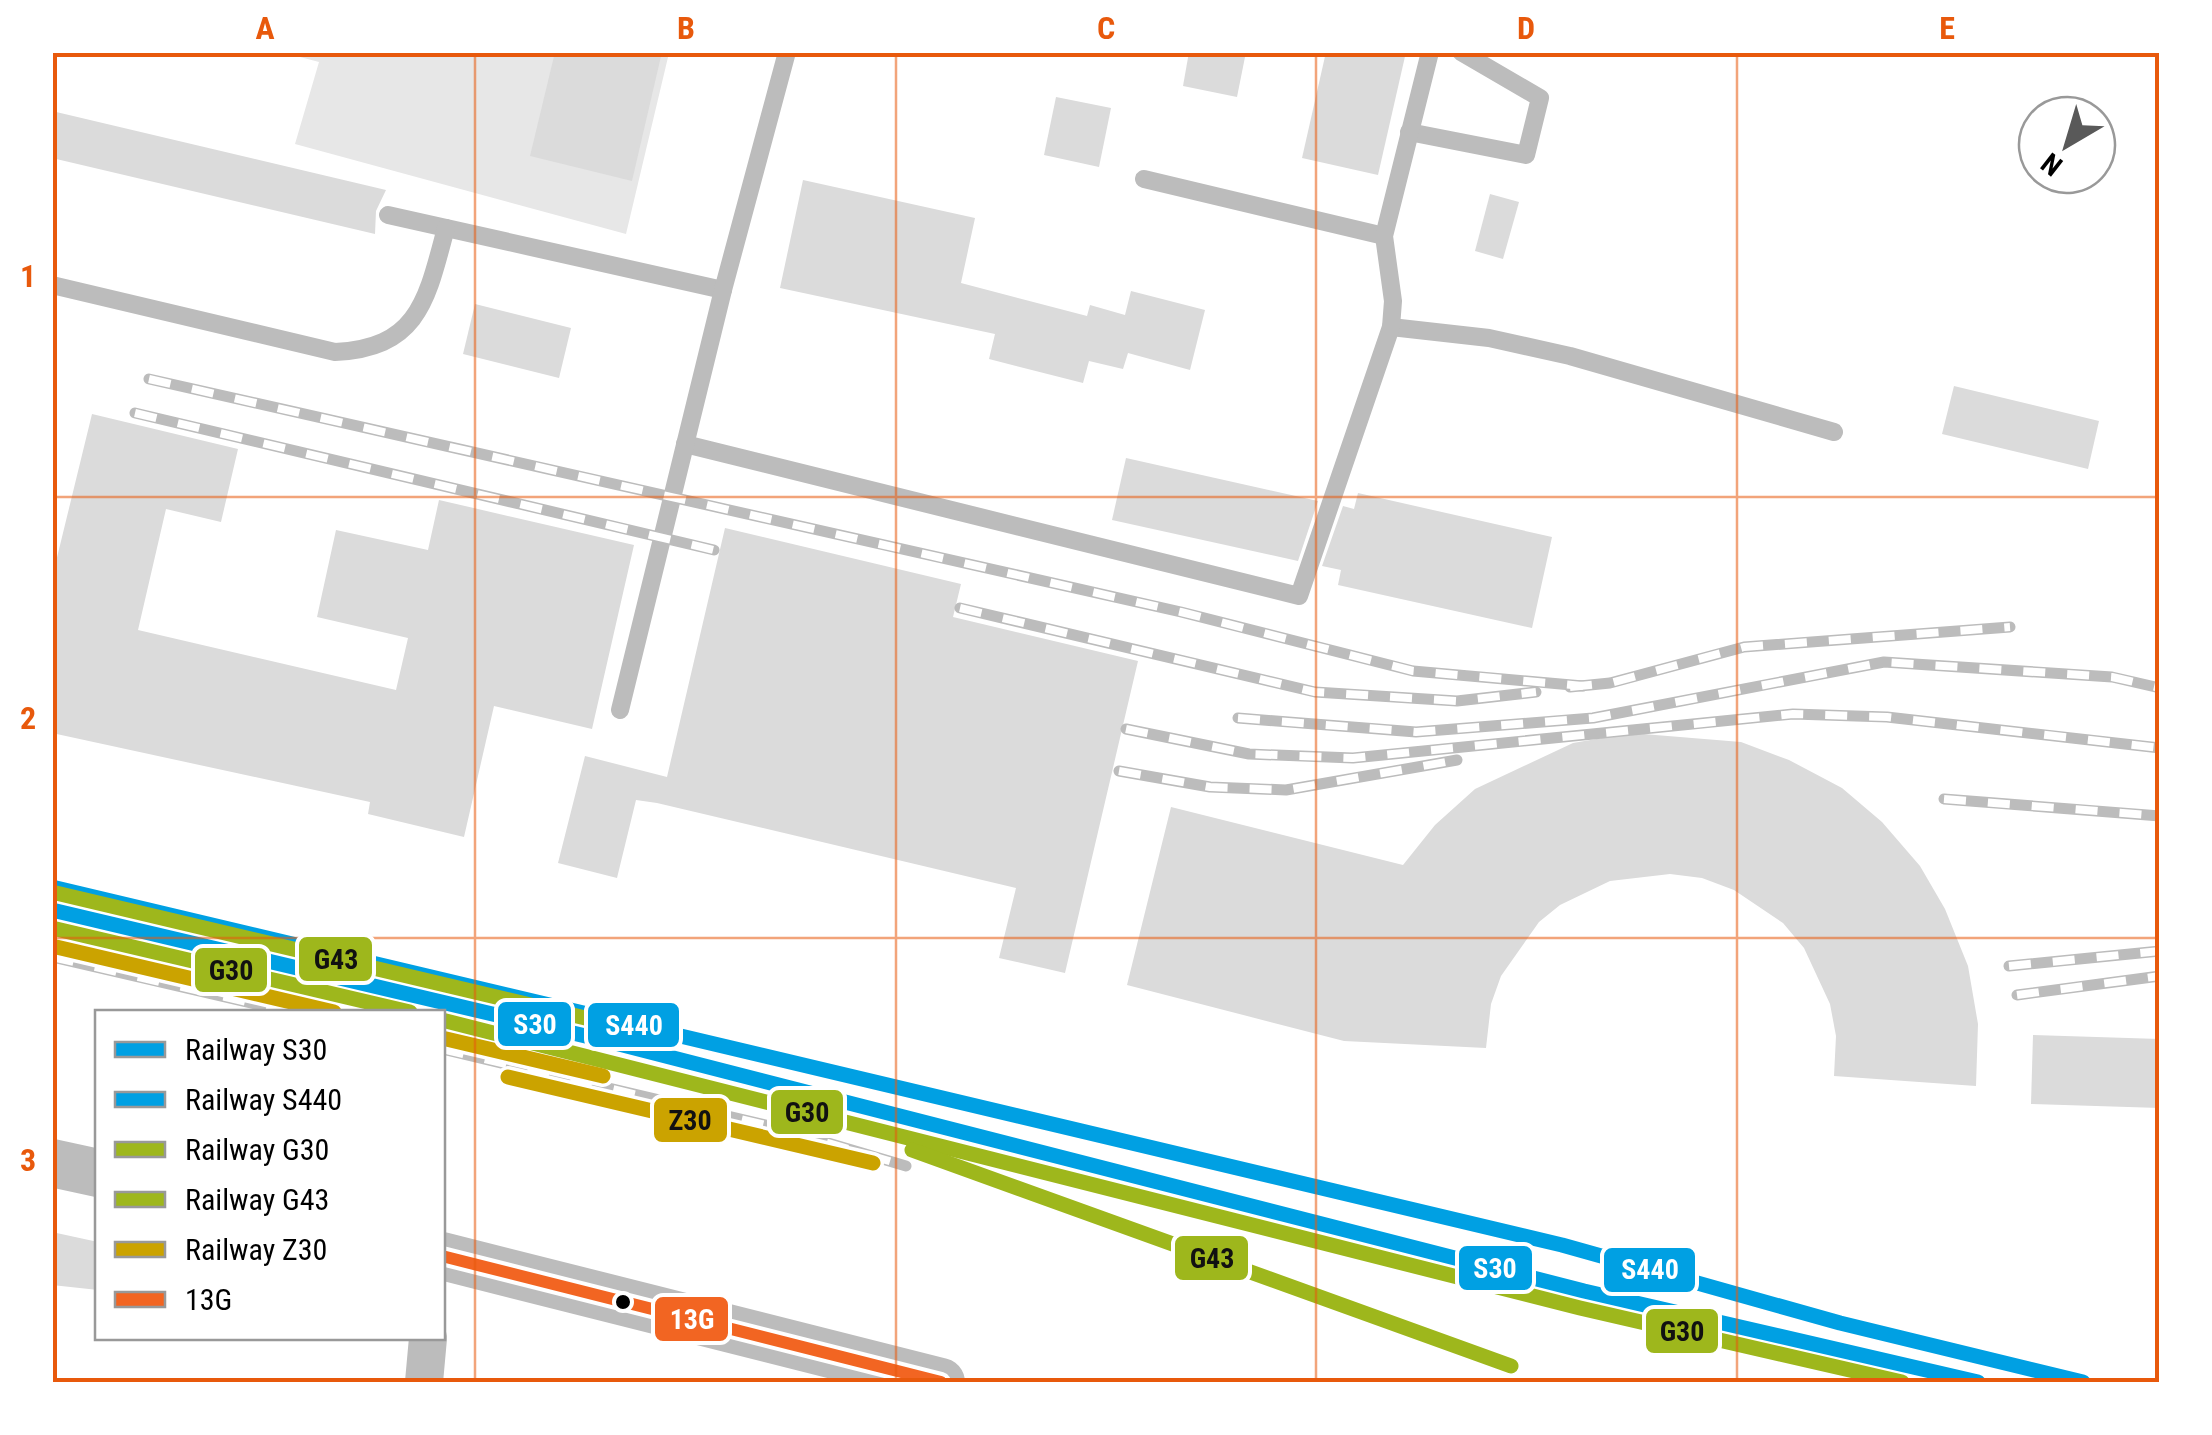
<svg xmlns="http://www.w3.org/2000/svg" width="2212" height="1435" viewBox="0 0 2212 1435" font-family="'Roboto Condensed',sans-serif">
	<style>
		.green { fill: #e7e7e7 }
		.building { fill: #dbdbdb }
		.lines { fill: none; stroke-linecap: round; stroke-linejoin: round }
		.service { stroke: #bcbcbc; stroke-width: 18 }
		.minor { stroke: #bcbcbc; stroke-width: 38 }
		.tertiary { stroke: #bcbcbc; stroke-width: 48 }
		.rail-casing { stroke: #bcbcbc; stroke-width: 11 }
		.rail { stroke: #fff; stroke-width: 8; stroke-dasharray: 22; stroke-linecap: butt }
		.bus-1-casing { stroke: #fff; stroke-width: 20 }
		.bus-1 { stroke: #f26522; stroke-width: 12 }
		.rail-1-casing { stroke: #fff; stroke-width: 22 }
		.rail-2-casing { stroke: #fff; stroke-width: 22 }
		.rail-3-casing { stroke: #fff; stroke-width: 22 }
		.rail-4-casing { stroke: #fff; stroke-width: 22 }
		.rail-5-casing { stroke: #fff; stroke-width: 22 }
		.rail-1 { stroke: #00a0e3; stroke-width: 15 }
		.rail-2 { stroke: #00a0e3; stroke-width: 15 }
		.rail-3 { stroke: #9eb71c; stroke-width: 15 }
		.rail-4 { stroke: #9eb71c; stroke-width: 15 }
		.rail-5 { stroke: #cba300; stroke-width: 15 }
		.grid { fill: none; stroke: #e8590c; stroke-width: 2.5; stroke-opacity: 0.55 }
		.bus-dot { fill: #000; stroke: #fff; stroke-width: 4 }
		.line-badge { stroke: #fff; stroke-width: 4 }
		.badge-label { font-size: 28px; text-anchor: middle; font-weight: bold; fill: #fff }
		.pale-badge-label { font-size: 28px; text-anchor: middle; font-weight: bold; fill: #111 }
		.neatline { fill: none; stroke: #e8590c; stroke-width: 4 }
		.grid-label { font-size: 32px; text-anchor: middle; font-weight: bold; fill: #e8590c }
	</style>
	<rect width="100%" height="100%" fill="#fff"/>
	<path class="green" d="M285 53H669L626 234 295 144 319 62Z"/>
	<g class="building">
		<path d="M555 52H662L632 181 530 156Z"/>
		<path d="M1189 52H1246L1237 97 1183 86Z"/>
		<path d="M1326 52H1406L1378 175 1302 158Z"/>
		<path d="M1056 97 1111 108 1099 167 1044 155Z"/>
		<path d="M52 111 386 190 376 211 375 234 52 158Z"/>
		<path d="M803 180 975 218 961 283 1087 316 1090 305 1125 315 1131 291 1205 310 1190 370 1128 353 1123 369 1089 361 1083 383 989 359 995 334 780 288Z"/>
		<path d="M1490 194 1519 202 1503 259 1475 251Z"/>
		<path d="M475 304 571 328 559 378 463 354Z"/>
		<path d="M1954 386 2099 421 2088 469 1942 434Z"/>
		<path d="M92 414 238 449 221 522 166 509 138 630 396 690 408 638 317 617 336 530 428 550 439 500 634 545 592 729 494 706 464 837 368 814 370 802 52 733V578Z"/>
		<path d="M1126 458 1318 501 1298 561 1112 520Z"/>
		<path d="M1358 493 1552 537 1532 628 1338 585 1341 570 1322 566 1343 506 1354 509Z"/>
		<path d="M725 528 961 584 953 617 1138 661 1065 973 999 958 1016 888 657 803 636 800 617 878 558 863 585 756 667 777Z"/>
		<path d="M1631 733 1741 742 1789 760 1842 788 1882 822 1920 866 1945 909 1968 966 1978 1024 1976 1086 1834 1076 1836 1036 1830 1004 1804 948 1783 923 1734 890 1702 878 1670 874 1610 881 1560 905 1539 922 1501 976 1491 1004 1486 1048 1344 1041 1127 985 1171 807 1403 865 1435 825 1475 789 1573 743Z"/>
		<path d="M2033 1035 2160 1039V1108L2031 1104Z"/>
		<path d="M52 1232 98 1242V1290L52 1285Z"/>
	</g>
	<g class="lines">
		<g class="service">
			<path d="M1409 132 1526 155 1540 98 1461 52"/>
			<path d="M1144 179 1384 236"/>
			<path d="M388 215 723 290"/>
			<path d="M52 285 335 352C419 348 427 299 446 228"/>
			<path d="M1391 327 1489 338 1570 356 1834 432"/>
			<path d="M685 444 1299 596 1391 327 1393 301 1384 236 1430 52"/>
			<path d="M620 710 723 290 787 52"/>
		</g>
		<path class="minor" d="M424 1382 428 1338"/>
		<g class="tertiary">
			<path d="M52 1163 98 1173"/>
			<path d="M442 1256 941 1382"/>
		</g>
		<defs>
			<g id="rail">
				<path d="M149 379 1181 612 1413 671 1583 686"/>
				<path d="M135 413 714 550"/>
				<path d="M960 608 1315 692 1457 701 1536 692"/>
				<path d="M1570 687 1610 683 1744 647 2010 627"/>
				<path d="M1238 718 1416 732 1593 718 1884 662 2112 677 2160 688"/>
				<path d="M1126 729 1249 754 1353 758 1793 714 1887 717 2160 748"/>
				<path d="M1119 771 1210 787 1286 790 1457 760"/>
				<path d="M1944 799 2160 816"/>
				<path d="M52 957 290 1012"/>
				<path d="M2009 966 2160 951"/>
				<path d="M2017 995 2160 976"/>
				<path d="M442 1049 774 1127 906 1166"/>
			</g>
		</defs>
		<use href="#rail" class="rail-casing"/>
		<use href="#rail" class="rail"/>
		<defs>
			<path id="bus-1" d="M442 1256 941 1382"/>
		</defs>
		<use href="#bus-1" class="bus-1-casing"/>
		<use href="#bus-1" class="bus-1"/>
		<defs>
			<path id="rail-1" d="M52 910 611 1042 1584 1291 1978 1382"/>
			<path id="rail-2" d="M52 887 1562 1245 1840 1323 2083 1382"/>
			<g id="rail-3">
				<path d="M52 928 410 1012"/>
				<path d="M442 1020 1580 1308 1902 1382"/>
			</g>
			<g id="rail-4">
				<path d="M56 893 615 1025"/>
				<path d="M912 1150 1511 1366"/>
			</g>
			<g id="rail-5">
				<path d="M52 946 334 1012"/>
				<path d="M442 1038 603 1076"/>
				<path d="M508 1077 873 1163"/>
			</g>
		</defs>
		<use href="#rail-1" class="rail-1-casing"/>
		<use href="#rail-2" class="rail-2-casing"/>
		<use href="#rail-3" class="rail-3-casing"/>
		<use href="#rail-4" class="rail-4-casing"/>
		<use href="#rail-5" class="rail-5-casing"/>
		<use href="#rail-1" class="rail-1"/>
		<use href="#rail-2" class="rail-2"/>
		<use href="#rail-3" class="rail-3"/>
		<use href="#rail-4" class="rail-4"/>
		<use href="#rail-5" class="rail-5"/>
	</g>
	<path class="grid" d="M475 52V1382M896 52V1382M1316 52V1382M1737 52V1382M52 497H2160M52 938H2160"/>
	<circle class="bus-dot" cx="623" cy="1302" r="9"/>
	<g class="line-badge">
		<rect x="297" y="935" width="77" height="48" rx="10" fill="#9eb71c"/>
		<rect x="193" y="946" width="76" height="48" rx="10" fill="#9eb71c"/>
		<rect x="496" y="1000" width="77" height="48" rx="10" fill="#00a0e3"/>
		<rect x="586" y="1001" width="95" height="48" rx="10" fill="#00a0e3"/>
		<rect x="769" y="1088" width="76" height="48" rx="10" fill="#9eb71c"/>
		<rect x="652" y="1096" width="77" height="48" rx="10" fill="#cba300"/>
		<rect x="1173" y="1234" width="77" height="48" rx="10" fill="#9eb71c"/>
		<rect x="1457" y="1244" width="77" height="48" rx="10" fill="#00a0e3"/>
		<rect x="1602" y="1246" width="95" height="48" rx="10" fill="#00a0e3"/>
		<rect x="653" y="1295" width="77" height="48" rx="10" fill="#f26522"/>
		<rect x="1644" y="1307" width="76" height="48" rx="10" fill="#9eb71c"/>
	</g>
	<g class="badge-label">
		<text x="535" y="1034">S30</text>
		<text x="634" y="1035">S440</text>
		<text x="1495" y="1278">S30</text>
		<text x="1650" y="1279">S440</text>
		<text x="692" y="1329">13G</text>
	</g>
	<g class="pale-badge-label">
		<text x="336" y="969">G43</text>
		<text x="231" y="980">G30</text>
		<text x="807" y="1122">G30</text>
		<text x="690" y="1130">Z30</text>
		<text x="1212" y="1268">G43</text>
		<text x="1682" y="1341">G30</text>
	</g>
	<rect width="2212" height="1435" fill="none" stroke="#ffffff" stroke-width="110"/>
	<rect x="95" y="1010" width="350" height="330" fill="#ffffff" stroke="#999999" stroke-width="2.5"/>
	<rect x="115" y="1042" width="50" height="15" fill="#00a0e3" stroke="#999999" stroke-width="2.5"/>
	<text x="185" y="1060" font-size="30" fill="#000000">Railway S30</text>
	<rect x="115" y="1092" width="50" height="15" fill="#00a0e3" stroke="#999999" stroke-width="2.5"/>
	<text x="185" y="1110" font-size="30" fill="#000000">Railway S440</text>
	<rect x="115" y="1142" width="50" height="15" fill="#9eb71c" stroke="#999999" stroke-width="2.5"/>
	<text x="185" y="1160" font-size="30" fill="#000000">Railway G30</text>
	<rect x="115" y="1192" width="50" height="15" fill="#9eb71c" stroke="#999999" stroke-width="2.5"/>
	<text x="185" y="1210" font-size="30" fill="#000000">Railway G43</text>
	<rect x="115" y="1242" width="50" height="15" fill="#cba300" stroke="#999999" stroke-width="2.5"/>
	<text x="185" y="1260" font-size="30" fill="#000000">Railway Z30</text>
	<rect x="115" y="1292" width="50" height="15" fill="#f26522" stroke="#999999" stroke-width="2.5"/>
	<text x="185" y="1310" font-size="30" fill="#000000">13G</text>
	<g transform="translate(2067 145) rotate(218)"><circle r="48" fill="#ffffff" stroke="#999999" stroke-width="2.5"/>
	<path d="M0-8L18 38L0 25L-18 38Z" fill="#595959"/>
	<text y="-15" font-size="28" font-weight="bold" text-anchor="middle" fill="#000000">N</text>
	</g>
	<rect x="55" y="55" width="2102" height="1325" class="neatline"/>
	<g class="grid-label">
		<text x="265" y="39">A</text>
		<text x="686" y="39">B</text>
		<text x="1106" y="39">C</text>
		<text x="1526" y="39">D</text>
		<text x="1947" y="39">E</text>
		<text x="28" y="287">1</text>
		<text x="28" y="729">2</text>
		<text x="28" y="1171">3</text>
	</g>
</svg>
